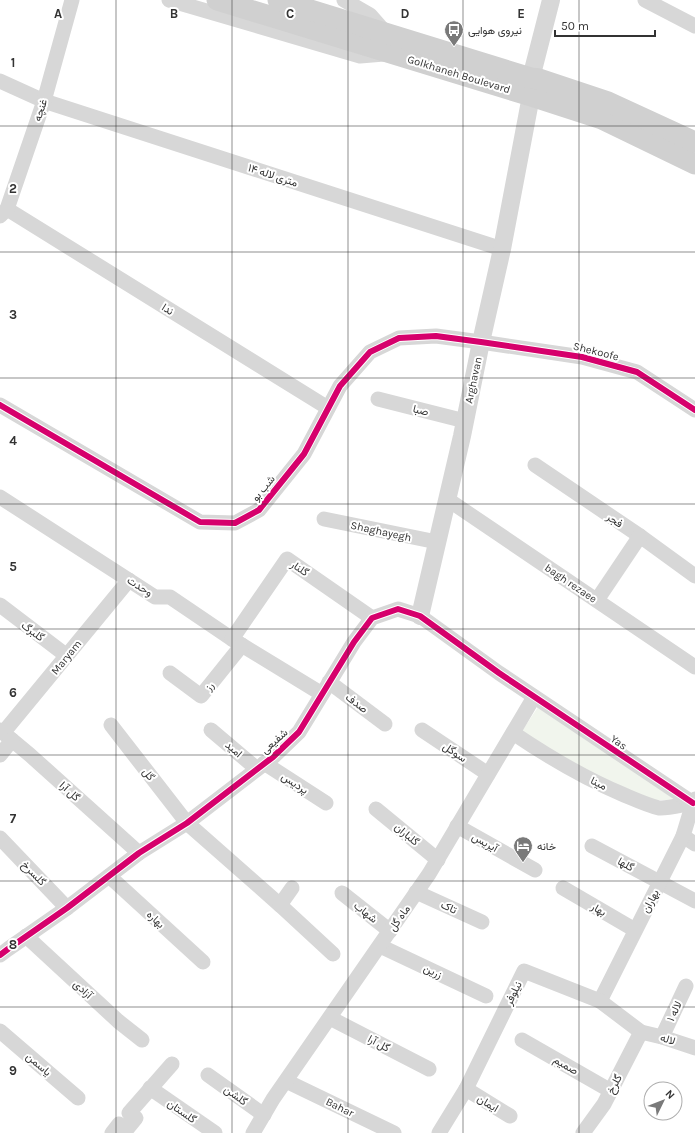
<svg xmlns="http://www.w3.org/2000/svg" width="695" height="1133" viewBox="0 0 695 1133" font-family="Karla,Vazirmatn,sans-serif">
	<style>
		.green { fill: #f1f5ed }
		.lines { fill: none; stroke-linecap: round; stroke-linejoin: round }
		.minor { stroke: #d7d7d7; stroke-width: 15 }
		.tertiary { stroke: #d7d7d7; stroke-width: 18 }
		.secondary { stroke: #d0d0d0; stroke-width: 21 }
		.cycleway-casing { stroke: #fff; stroke-width: 8 }
		.cycleway { stroke: #d6006c; stroke-width: 6 }
		.grid { fill: none; stroke: #333; stroke-width: 1; stroke-opacity: 0.55 }
		.labels { text-anchor: middle; stroke-width: 4; stroke-linejoin: round; paint-order: stroke }
		.poi-label { font-size: 11px; fill: #333; stroke: #fff; text-anchor: start }
		.street-label { font-size: 11px; fill: #333; stroke: #fff }
		.grid-label { font-size: 13px; text-anchor: middle; font-weight: bold; fill: #333; stroke: #fff; stroke-width: 4; stroke-linejoin: round; paint-order: stroke }
	</style>
	<rect width="100%" height="100%" fill="#fff"/>
	<path class="green" d="M538 707 678 800H653L635 794 569 761 522 731Z"/>
	<g class="lines">
		<g class="minor">
			<path d="M169 0 360 56 384 54"/>
			<path d="M344 0 370 15 385 32"/>
			<path d="M645 0 695 26"/>
			<path d="M0 81 44 101 502 249"/>
			<path d="M7 209 328 408"/>
			<path d="M0 216 7 209 44 101 72 0"/>
			<path d="M378 399 465 421"/>
			<path d="M0 405 200 522 235 523 259 510 304 454 340 386 370 352 399 338 436 336 481 342 582 357 637 372 695 410"/>
			<path d="M535 465 640 536 695 576"/>
			<path d="M0 497 155 597H170L232 639 322 694"/>
			<path d="M447 499 695 667"/>
			<path d="M324 519 437 542"/>
			<path d="M597 600 640 536"/>
			<path d="M0 605 67 656"/>
			<path d="M232 639 287 559 372 618"/>
			<path d="M170 673 201 696 242 645"/>
			<path d="M329 682 385 724"/>
			<path d="M111 725 187 823 280 905 333 954"/>
			<path d="M0 730 30 755 139 853"/>
			<path d="M211 730 257 769"/>
			<path d="M422 730 488 774"/>
			<path d="M3 733 129 580"/>
			<path d="M513 733C547 756 584 778 622 794 634 799 647 805 659 808 667 809 685 804 693 803"/>
			<path d="M0 755 12 740"/>
			<path d="M264 763 326 803"/>
			<path d="M376 809 438 860"/>
			<path d="M457 826 535 870"/>
			<path d="M683 836 695 844"/>
			<path d="M0 838 67 908"/>
			<path d="M592 846 695 901"/>
			<path d="M109 876 203 962"/>
			<path d="M563 888 635 930"/>
			<path d="M416 892 482 922"/>
			<path d="M342 893 390 931"/>
			<path d="M280 905 292 888"/>
			<path d="M26 936 118 1021 142 1040"/>
			<path d="M380 946 486 996"/>
			<path d="M0 955 8 949 67 908 139 853 187 823 273 757 299 732 354 642 372 618 398 609 420 616 499 673 693 803"/>
			<path d="M600 1001 683 836 693 803 695 799"/>
			<path d="M330 1018 429 1069"/>
			<path d="M0 1031 78 1098"/>
			<path d="M662 1037 686 986"/>
			<path d="M522 1040 611 1091"/>
			<path d="M208 1075 264 1115"/>
			<path d="M286 1081 394 1133"/>
			<path d="M150 1088 215 1133"/>
			<path d="M466 1089 510 1116"/>
			<path d="M112 1133 119 1124 127 1129 136 1118 129 1113 172 1064"/>
			<path d="M253 1133 273 1099 429 874 534 697"/>
			<path d="M439 1133 466 1089 524 971 600 1001 641 1032 662 1037 695 1048"/>
			<path d="M583 1133 604 1104 641 1032"/>
		</g>
		<path class="tertiary" d="M420 616 462 436 481 342 502 249 531 96V78L551 0"/>
		<g class="secondary">
			<path d="M217 0 531 96 602 119 695 164"/>
			<path d="M278 0 531 78 539 79 608 102 695 142"/>
		</g>
		<defs>
			<g id="cycleway">
				<path d="M0 405 200 522 235 523 259 510 304 454 340 386 370 352 399 338 436 336 481 342 582 357 637 372 695 410"/>
				<path d="M0 955 8 949 67 908 139 853 187 823 273 757 299 732 354 642 372 618 398 609 420 616 499 673 693 803"/>
			</g>
		</defs>
		<use href="#cycleway" class="cycleway-casing"/>
		<use href="#cycleway" class="cycleway"/>
	</g>
	<path class="grid" d="M116 0V1133M232 0V1133M348 0V1133M463 0V1133M579 0V1133M0 126H695M0 252H695M0 378H695M0 504H695M0 629H695M0 755H695M0 881H695M0 1007H695"/>
	<defs>
		<symbol id="bus-pin" viewBox="-11 -11 22 30"><path d="M0 17L-7.5 6A9.5 9.5 0 1 1 7.5 6Z" fill="#7a7a7a" stroke="#fff"/><path d="M-5-6H5V4H4V6H2V4H-2V6H-4V4H-5ZM-3.5-4V0h7V-4ZM-3.5 1.2v1.5H-2V1.2ZM2 1.2v1.5H3.5V1.2Z" fill="#fff"/></symbol>
		<symbol id="hotel-pin" viewBox="-11 -11 22 30"><path d="M0 17L-7.5 6A9.5 9.5 0 1 1 7.5 6Z" fill="#7a7a7a" stroke="#fff"/><path d="M-6-4.5h1.5V1H6V5H4.5V3h-9V5H-6ZM-4 0a1.8 1.8 0 1 1 3.6 0ZM.5 0V-2.5h3Q6-2.5 6 0Z" fill="#fff"/></symbol>
	</defs>
	<g fill-rule="evenodd">
		<use href="#bus-pin" x="443" y="19" width="22" height="30"/>
		<use href="#hotel-pin" x="512" y="835" width="22" height="30"/>
	</g>
	<g class="labels">
		<g class="poi-label">
			<text x="468" y="34">نیروی هوایی</text>
			<text x="537" y="850">خانه</text>
		</g>
		<g class="street-label">
			<text transform="translate(459 74) rotate(17)" y="4">Golkhaneh Boulevard</text>
			<text transform="translate(40 110) rotate(-72)" y="4">غنچه</text>
			<text transform="translate(273 175) rotate(18)" y="4">۱۴ متری لاله</text>
			<text transform="translate(168 309) rotate(32)" y="4">ندا</text>
			<text transform="translate(596 351) rotate(14)" y="4">Shekoofe</text>
			<text transform="translate(473 380) rotate(-78)" y="4">Arghavan</text>
			<text transform="translate(421 410) rotate(14)" y="4">صبا</text>
			<text transform="translate(263 488) rotate(-51)" y="4">شب بو</text>
			<text transform="translate(615 520) rotate(34)" y="4">فجر</text>
			<text transform="translate(381 531) rotate(12)" y="4">Shaghayegh</text>
			<text transform="translate(300 568) rotate(35)" y="4">گلنار</text>
			<text transform="translate(571 583) rotate(34)" y="4">bagh rezaee</text>
			<text transform="translate(140 586) rotate(32)" y="4">وحدت</text>
			<text transform="translate(33 631) rotate(37)" y="4">گلبرگ</text>
			<text transform="translate(66 657) rotate(-51)" y="4">Maryam</text>
			<text transform="translate(209 686) rotate(-51)" y="4">رز</text>
			<text transform="translate(357 703) rotate(37)" y="4">صدف</text>
			<text transform="translate(274 741) rotate(-42)" y="4">شفیعی</text>
			<text transform="translate(619 742) rotate(34)" y="4">Yas</text>
			<text transform="translate(234 749) rotate(41)" y="4">امید</text>
			<text transform="translate(455 752) rotate(34)" y="4">سوگل</text>
			<text transform="translate(149 774) rotate(52)" y="4">گل</text>
			<text transform="translate(295 783) rotate(33)" y="4">پردیس</text>
			<text transform="translate(599 783) rotate(26)" y="4">مینا</text>
			<text transform="translate(70 791) rotate(42)" y="4">گل آرا</text>
			<text transform="translate(407 834) rotate(40)" y="4">گلباران</text>
			<text transform="translate(485 842) rotate(29)" y="4">آیریس</text>
			<text transform="translate(626 864) rotate(29)" y="4">گلها</text>
			<text transform="translate(34 873) rotate(46)" y="4">گلسرخ</text>
			<text transform="translate(650 901) rotate(-63)" y="4">بهاران</text>
			<text transform="translate(449 907) rotate(24)" y="4">تاک</text>
			<text transform="translate(599 909) rotate(30)" y="4">بهار</text>
			<text transform="translate(366 912) rotate(39)" y="4">شهاب</text>
			<text transform="translate(399 918) rotate(-55)" y="4">ماه گل</text>
			<text transform="translate(156 919) rotate(43)" y="4">بهاره</text>
			<text transform="translate(433 971) rotate(25)" y="4">زرین</text>
			<text transform="translate(83 989) rotate(43)" y="4">آزادی</text>
			<text transform="translate(513 993) rotate(-64)" y="4">نیلوفر</text>
			<text transform="translate(674 1011) rotate(-65)" y="4">لاله ۱</text>
			<text transform="translate(668 1039) rotate(17)" y="4">لاله</text>
			<text transform="translate(379 1043) rotate(28)" y="4">گل آرا</text>
			<text transform="translate(39 1064) rotate(41)" y="4">یاسمن</text>
			<text transform="translate(566 1065) rotate(30)" y="4">صمیم</text>
			<text transform="translate(614 1084) rotate(-63)" y="4">گلرخ</text>
			<text transform="translate(236 1095) rotate(36)" y="4">گلشن</text>
			<text transform="translate(488 1103) rotate(31)" y="4">ایمان</text>
			<text transform="translate(340 1107) rotate(26)" y="4">Bahar</text>
			<text transform="translate(182 1111) rotate(35)" y="4">گلستان</text>
		</g>
	</g>
	<g class="grid-label">
		<text x="58" y="18">A</text>
		<text x="174" y="18">B</text>
		<text x="290" y="18">C</text>
		<text x="405" y="18">D</text>
		<text x="521" y="18">E</text>
		<text x="13" y="67">1</text>
		<text x="13" y="193">2</text>
		<text x="13" y="319">3</text>
		<text x="13" y="445">4</text>
		<text x="13" y="571">5</text>
		<text x="13" y="697">6</text>
		<text x="13" y="823">7</text>
		<text x="13" y="949">8</text>
		<text x="13" y="1075">9</text>
	</g>
	<g transform="translate(663 1101) rotate(47)"><circle r="19" fill="#ffffff" stroke="#adadad"/>
	<path d="M0-3L7 15L0 10L-7 15Z" fill="#7a7a7a"/>
	<text y="-6" font-size="11" font-weight="bold" text-anchor="middle" fill="#333333">N</text>
	</g>
	<path d="M555 30v6h100v-6" fill="none" stroke="#333333" stroke-width="2"/>
	<text x="561" y="30" font-size="12" fill="#333333" stroke="#ffffff" stroke-width="3" paint-order="stroke">50 m</text>
</svg>
